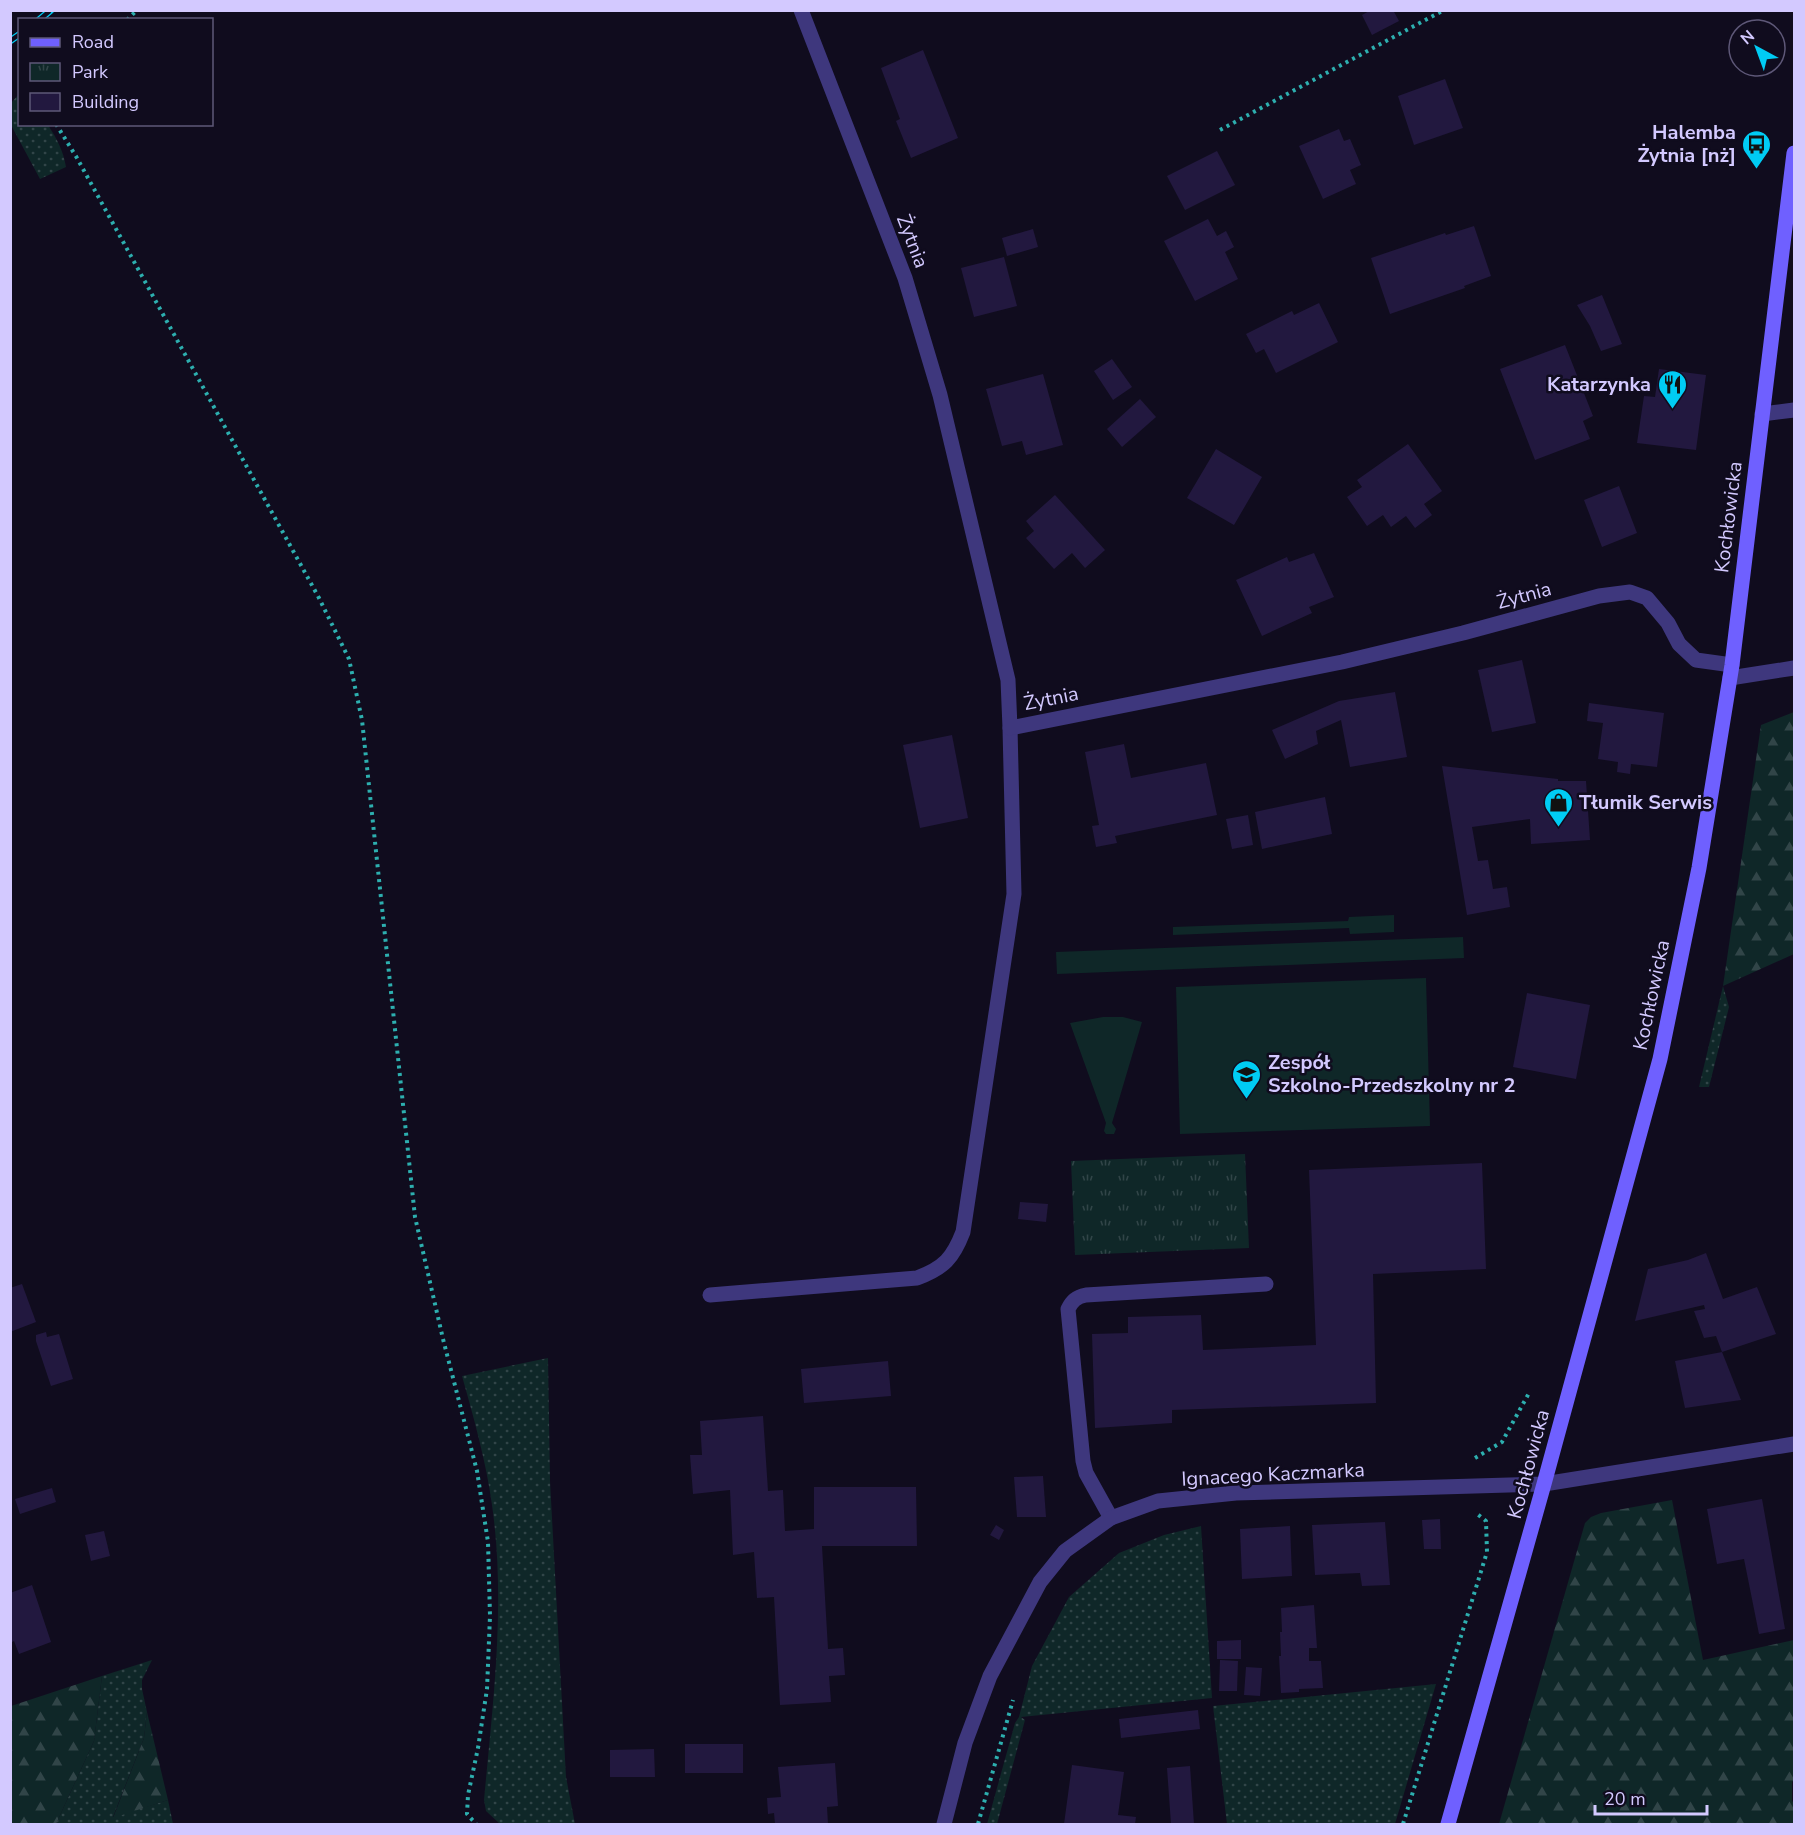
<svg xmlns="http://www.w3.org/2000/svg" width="1805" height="1835" viewBox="0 0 1805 1835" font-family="'Nunito Sans',sans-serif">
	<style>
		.grass { fill: url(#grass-dots) }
		.forest { fill: url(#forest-firs) }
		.park { fill: url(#park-tufts) }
		.garden { fill: #0f2728 }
		.building { fill: #22183f }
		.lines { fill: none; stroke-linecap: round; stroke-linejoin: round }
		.path { stroke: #2dafaf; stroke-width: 4; stroke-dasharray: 3 4.5; stroke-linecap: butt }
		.lane { stroke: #3e377d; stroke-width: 15 }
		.street { stroke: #3e377d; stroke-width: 15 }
		.secondary { stroke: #6f60ff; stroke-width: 15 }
		.rail-casing { stroke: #00ccf4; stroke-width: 7 }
		.rail { stroke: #100c1e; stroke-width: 4.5; stroke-dasharray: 14; stroke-linecap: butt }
		.labels { text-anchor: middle; stroke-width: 5; stroke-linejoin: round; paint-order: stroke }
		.poi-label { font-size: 20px; font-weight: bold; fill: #d3c9ff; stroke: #100c1e; text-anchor: end }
		.street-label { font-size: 20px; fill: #d3c9ff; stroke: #100c1e }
	</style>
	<defs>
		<pattern id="grass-dots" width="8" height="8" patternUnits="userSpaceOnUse" patternTransform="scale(1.5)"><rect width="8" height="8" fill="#0f2728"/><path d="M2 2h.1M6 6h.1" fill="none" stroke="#314548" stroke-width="1.8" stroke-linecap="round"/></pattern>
		<pattern id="forest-firs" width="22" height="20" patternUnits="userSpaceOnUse" patternTransform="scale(1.5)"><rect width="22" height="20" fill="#0f2728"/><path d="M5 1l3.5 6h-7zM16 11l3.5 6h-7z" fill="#314548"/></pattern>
		<pattern id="park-tufts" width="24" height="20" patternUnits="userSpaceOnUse" patternTransform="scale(1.5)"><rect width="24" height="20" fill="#0f2728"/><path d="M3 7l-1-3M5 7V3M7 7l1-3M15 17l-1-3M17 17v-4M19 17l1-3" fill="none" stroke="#314548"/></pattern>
	</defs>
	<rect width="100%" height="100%" fill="#100c1e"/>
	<g class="grass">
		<path d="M19 94 20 124 48 125C57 139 63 150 66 167L40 179 11 125V103Z"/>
		<path d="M1723 986 1729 1007 1709 1087H1699Z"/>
		<path d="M548 1358 550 1481 566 1777 575 1824H500L486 1811 484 1800C493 1702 506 1603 492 1505 486 1461 474 1419 462 1376Z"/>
		<path d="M1201 1526 1212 1698 1021 1717 1025 1720 997 1824H987L1015 1723 1019 1717 1032 1666 1069 1597 1119 1553 1164 1535Z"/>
		<path d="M152 1660 142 1680V1689L147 1712 144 1738 113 1817 168 1800 173 1824H56L94 1741 102 1676Z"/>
		<path d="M1436 1684 1395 1824H1227L1213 1706Z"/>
	</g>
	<g class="forest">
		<path d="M1794 712V954L1723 986 1761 725Z"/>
		<path d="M1672 1500 1703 1660 1794 1640V1780L1792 1782V1801L1794 1803V1824H1499L1585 1523 1591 1517 1601 1513Z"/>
		<path d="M102 1676 94 1741 56 1824H11V1706Z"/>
		<path d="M147 1712 168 1800 113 1818 144 1738Z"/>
	</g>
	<path class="park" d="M1245 1154 1249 1248 1075 1255 1071 1161Z"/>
	<g class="garden">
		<path d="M1394 915V932L1350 934 1349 928 1173 935V927L1348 921 1349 917Z"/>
		<path d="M1463 937 1464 958 1057 974 1056 952Z"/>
		<path d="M1426 978 1430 1126 1180 1134 1176 987Z"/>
		<path d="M1103 1017H1123L1142 1022 1112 1123 1116 1129 1114 1134H1106L1104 1131 1106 1123 1070 1023Z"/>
	</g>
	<g class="building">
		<path d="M1371 10H1393L1399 21 1372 35 1362 15Z"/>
		<path d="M923 50 958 138 911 158 896 121 900 119 881 68Z"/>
		<path d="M1445 79 1463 128 1414 145 1398 96Z"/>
		<path d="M1339 129 1344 141 1350 139 1361 165 1350 170 1356 184 1323 199 1299 146Z"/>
		<path d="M1217 151 1235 185 1185 210 1167 176Z"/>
		<path d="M1208 219 1217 236 1226 231 1234 247 1225 252 1238 279 1195 301 1164 241Z"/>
		<path d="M1474 226 1491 276 1464 286 1465 288 1390 314 1371 258 1445 233 1446 235Z"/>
		<path d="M1033 229 1038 247 1007 256 1002 238Z"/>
		<path d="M1004 257 1017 306 974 317 961 268Z"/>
		<path d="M1602 295 1622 344 1601 351 1590 326 1577 305Z"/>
		<path d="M1319 303 1338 342 1276 373 1264 349 1256 353 1246 334 1292 311 1294 315Z"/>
		<path d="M1565 345 1593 416 1583 421 1590 439 1535 460 1500 369Z"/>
		<path d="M1112 359 1132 387 1113 400 1094 371Z"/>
		<path d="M1659 369 1706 375 1696 450 1637 443 1644 396 1655 397Z"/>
		<path d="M1043 374 1063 445 1026 455 1022 441 1002 446 986 389Z"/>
		<path d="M1140 399 1156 417 1122 447 1107 429Z"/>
		<path d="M1408 444 1442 491 1424 504 1432 515 1415 528 1406 516 1391 527 1383 515 1367 526 1347 497 1362 487 1357 480Z"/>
		<path d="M1216 449 1262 477 1234 525 1187 498Z"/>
		<path d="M1619 486 1637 533 1602 547 1584 500Z"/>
		<path d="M1055 495 1105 550 1085 568 1072 553 1054 569 1026 538 1034 531 1026 521Z"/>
		<path d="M1314 553 1334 597 1309 607 1312 613 1262 636 1236 580 1287 557 1289 562Z"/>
		<path d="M1522 660 1536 723 1492 732 1478 670Z"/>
		<path d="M1395 692 1407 757 1350 767 1341 720 1316 731 1318 744 1285 759 1272 730 1339 701Z"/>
		<path d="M1589 703 1664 713 1657 767 1631 764 1630 774 1617 772 1618 762 1598 759 1603 723 1587 721Z"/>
		<path d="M952 735 968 818 920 828 903 745Z"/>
		<path d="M1124 744 1131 778 1206 763 1217 815 1115 836 1117 843 1096 847 1092 826 1099 825 1085 752Z"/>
		<path d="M1442 766 1558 779V781H1586L1590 840 1531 844 1530 819 1472 827 1478 861 1488 860 1493 889 1507 887 1510 907 1467 915Z"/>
		<path d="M1325 797 1332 834 1262 849 1255 812Z"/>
		<path d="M1248 815 1253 845 1232 849 1226 819Z"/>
		<path d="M1527 993 1590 1005 1576 1079 1513 1067Z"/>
		<path d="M1482 1163 1486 1269 1373 1274 1376 1403 1172 1410V1423L1095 1428 1092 1334 1128 1333V1317L1201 1315 1203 1350 1316 1345 1309 1170Z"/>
		<path d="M1020 1202 1048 1204 1046 1222 1018 1219Z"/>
		<path d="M1706 1253 1723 1299 1757 1287 1776 1334 1722 1352 1716 1336 1704 1338 1694 1311 1705 1309 1704 1305 1635 1321 1648 1269 1688 1260Z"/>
		<path d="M22 1284 36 1322 10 1332V1288Z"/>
		<path d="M46 1332 47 1337 59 1334 73 1379 51 1386 36 1341V1335Z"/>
		<path d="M1722 1352 1741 1400 1685 1408 1675 1361Z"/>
		<path d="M888 1361 891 1396 804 1403 801 1369Z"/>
		<path d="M763 1416 768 1491 783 1490 785 1531 814 1529V1487H916L917 1546H822L828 1649 843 1648 845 1675 829 1676 831 1702 780 1705 774 1597 757 1598 754 1552 733 1555 730 1490 693 1494 690 1455H702L700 1421Z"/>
		<path d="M1043 1476 1046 1517H1017L1014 1477Z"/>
		<path d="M52 1488 56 1502 20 1514 15 1499Z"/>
		<path d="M1762 1499 1785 1629 1759 1634 1744 1559 1717 1564 1707 1509Z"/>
		<path d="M1440 1519 1441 1549H1424L1422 1520Z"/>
		<path d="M1385 1522 1390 1585 1362 1586 1360 1573 1315 1575 1312 1525Z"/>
		<path d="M996 1525 1004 1530 999 1540 990 1535Z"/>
		<path d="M1290 1526 1292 1576 1242 1579 1240 1529Z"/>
		<path d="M104 1531 110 1556 91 1561 85 1535Z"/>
		<path d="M32 1585 51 1642 19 1654 14 1641 10 1643V1593Z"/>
		<path d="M1314 1605 1317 1648H1309V1661H1321L1323 1688 1299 1689V1692L1281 1693 1279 1656H1281L1280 1632H1282L1281 1608Z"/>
		<path d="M1241 1640V1659H1217V1641Z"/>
		<path d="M1220 1660 1238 1661 1237 1691H1219Z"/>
		<path d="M1246 1667 1262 1668 1260 1696 1244 1695Z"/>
		<path d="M1198 1710 1200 1729 1121 1738 1119 1719Z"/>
		<rect x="685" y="1744" width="58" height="29"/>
		<path d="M654 1749 655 1777H610V1750Z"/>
		<path d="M835 1763 838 1806 827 1807 828 1824H775L774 1813 768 1814 767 1798 781 1797 778 1767Z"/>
		<path d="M1072 1765 1124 1772 1118 1815 1136 1817 1135 1824H1064Z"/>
		<path d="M1190 1766 1194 1824H1171L1167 1768Z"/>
	</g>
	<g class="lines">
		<g class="path">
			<path d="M127 20 137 10"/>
			<path d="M56 124 77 158 319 598 349 659 362 720 415 1217 443 1339 477 1471 488 1542 490 1616 487 1689 478 1748 468 1795 467 1814 476 1824"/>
			<path d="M1220 130 1444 10"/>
			<path d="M1475 1458 1502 1442 1529 1393"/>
			<path d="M978 1824 1013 1700"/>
			<path d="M1403 1824 1487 1552 1486 1521 1476 1513"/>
		</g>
		<g class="lane">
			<path d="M1762 414 1794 410"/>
			<path d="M1730 678 1794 668"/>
			<path d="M710 1295 917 1278C944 1268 953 1258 963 1232L1014 894 1010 728"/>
			<path d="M1111 1518 1086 1473 1083 1461 1068 1309C1072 1301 1076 1297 1086 1295L1266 1284"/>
		</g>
		<g class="street">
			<path d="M801 10 905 278 940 395 1008 680 1010 728 1342 662 1463 633 1599 596 1630 592 1647 598 1668 623 1679 644 1696 660 1732 665"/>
			<path d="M944 1824 965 1743 990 1676 1040 1582 1065 1551 1111 1518 1158 1501 1236 1493 1544 1484 1794 1444"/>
		</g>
		<path class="secondary" d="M1448 1824 1544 1484 1660 1059 1699 868 1732 665 1794 153"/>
		<defs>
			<g id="rail">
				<path d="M39 20 51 10"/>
				<path d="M10 41 20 34"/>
			</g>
		</defs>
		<use href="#rail" class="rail-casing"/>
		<use href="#rail" class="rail"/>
	</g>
	<defs>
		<symbol id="bus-pin" viewBox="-11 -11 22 30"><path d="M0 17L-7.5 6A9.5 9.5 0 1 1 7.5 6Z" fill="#00ccf4" stroke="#100c1e"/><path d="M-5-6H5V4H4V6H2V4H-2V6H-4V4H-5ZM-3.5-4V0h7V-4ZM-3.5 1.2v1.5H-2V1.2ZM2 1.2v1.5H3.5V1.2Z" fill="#111"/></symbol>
		<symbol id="restaurant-pin" viewBox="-11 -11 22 30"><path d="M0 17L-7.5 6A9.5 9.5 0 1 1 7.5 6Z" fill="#00ccf4" stroke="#100c1e"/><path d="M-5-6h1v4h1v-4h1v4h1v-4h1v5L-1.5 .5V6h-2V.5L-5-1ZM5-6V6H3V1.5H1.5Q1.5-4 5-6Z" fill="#111"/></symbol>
		<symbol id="shop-pin" viewBox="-11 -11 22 30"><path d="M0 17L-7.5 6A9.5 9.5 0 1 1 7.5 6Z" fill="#00ccf4" stroke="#100c1e"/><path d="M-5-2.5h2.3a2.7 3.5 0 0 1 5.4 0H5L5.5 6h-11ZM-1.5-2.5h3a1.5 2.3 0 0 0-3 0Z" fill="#111"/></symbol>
		<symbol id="school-pin" viewBox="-11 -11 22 30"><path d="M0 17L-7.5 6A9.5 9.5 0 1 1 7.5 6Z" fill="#00ccf4" stroke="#100c1e"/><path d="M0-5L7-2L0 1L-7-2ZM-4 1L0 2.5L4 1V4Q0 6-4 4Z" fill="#111"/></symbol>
	</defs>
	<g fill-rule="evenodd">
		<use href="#bus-pin" x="1740" y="128" width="33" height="45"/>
		<use href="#restaurant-pin" x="1656" y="368" width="33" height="45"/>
		<use href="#shop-pin" x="1542" y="786" width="33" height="45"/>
		<use href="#school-pin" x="1230" y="1058" width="33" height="45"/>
	</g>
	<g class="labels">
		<g class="poi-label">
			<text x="1736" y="139">Halemba<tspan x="1736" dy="23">Żytnia [nż]</tspan></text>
			<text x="1651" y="391">Katarzynka</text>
			<text x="1579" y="809" text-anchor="start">Tłumik Serwis</text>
			<text x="1268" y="1069" text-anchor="start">Zespół<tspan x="1268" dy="23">Szkolno-Przedszkolny nr 2</tspan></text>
		</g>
		<g class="street-label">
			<text transform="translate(913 241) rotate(69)" y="7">Żytnia</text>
			<text transform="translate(1728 517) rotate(-83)" y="7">Kochłowicka</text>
			<text transform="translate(1524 595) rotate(-15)" y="7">Żytnia</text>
			<text transform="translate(1051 698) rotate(-11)" y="7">Żytnia</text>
			<text transform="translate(1651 995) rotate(-78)" y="7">Kochłowicka</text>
			<text transform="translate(1528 1464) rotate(-75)" y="7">Kochłowicka</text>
			<text transform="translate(1273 1474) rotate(-3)" y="7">Ignacego Kaczmarka</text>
		</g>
	</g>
	<rect width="1805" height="1835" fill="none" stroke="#d3c9ff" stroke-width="24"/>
	<rect x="18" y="18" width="195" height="108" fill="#100c1e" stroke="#5e5878" stroke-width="1.5"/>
	<rect x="30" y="38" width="30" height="9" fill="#6f60ff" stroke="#5e5878" stroke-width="1.5"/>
	<text x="72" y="48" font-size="18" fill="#d3c9ff">Road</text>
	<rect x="30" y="63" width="30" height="18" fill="url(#park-tufts)" stroke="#5e5878" stroke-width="1.5"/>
	<text x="72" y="78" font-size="18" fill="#d3c9ff">Park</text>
	<rect x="30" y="93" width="30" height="18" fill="#22183f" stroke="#5e5878" stroke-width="1.5"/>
	<text x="72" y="108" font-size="18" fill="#d3c9ff">Building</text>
	<g transform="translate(1757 48) rotate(319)"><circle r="28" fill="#100c1e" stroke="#5e5878" stroke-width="1.5"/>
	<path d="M0-4.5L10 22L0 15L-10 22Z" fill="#00ccf4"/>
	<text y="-9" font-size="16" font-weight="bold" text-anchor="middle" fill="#d3c9ff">N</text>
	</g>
	<path d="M1595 1805v9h112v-9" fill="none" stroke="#d3c9ff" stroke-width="3"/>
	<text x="1604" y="1805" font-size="18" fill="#d3c9ff" stroke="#100c1e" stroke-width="4.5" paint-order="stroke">20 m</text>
</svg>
